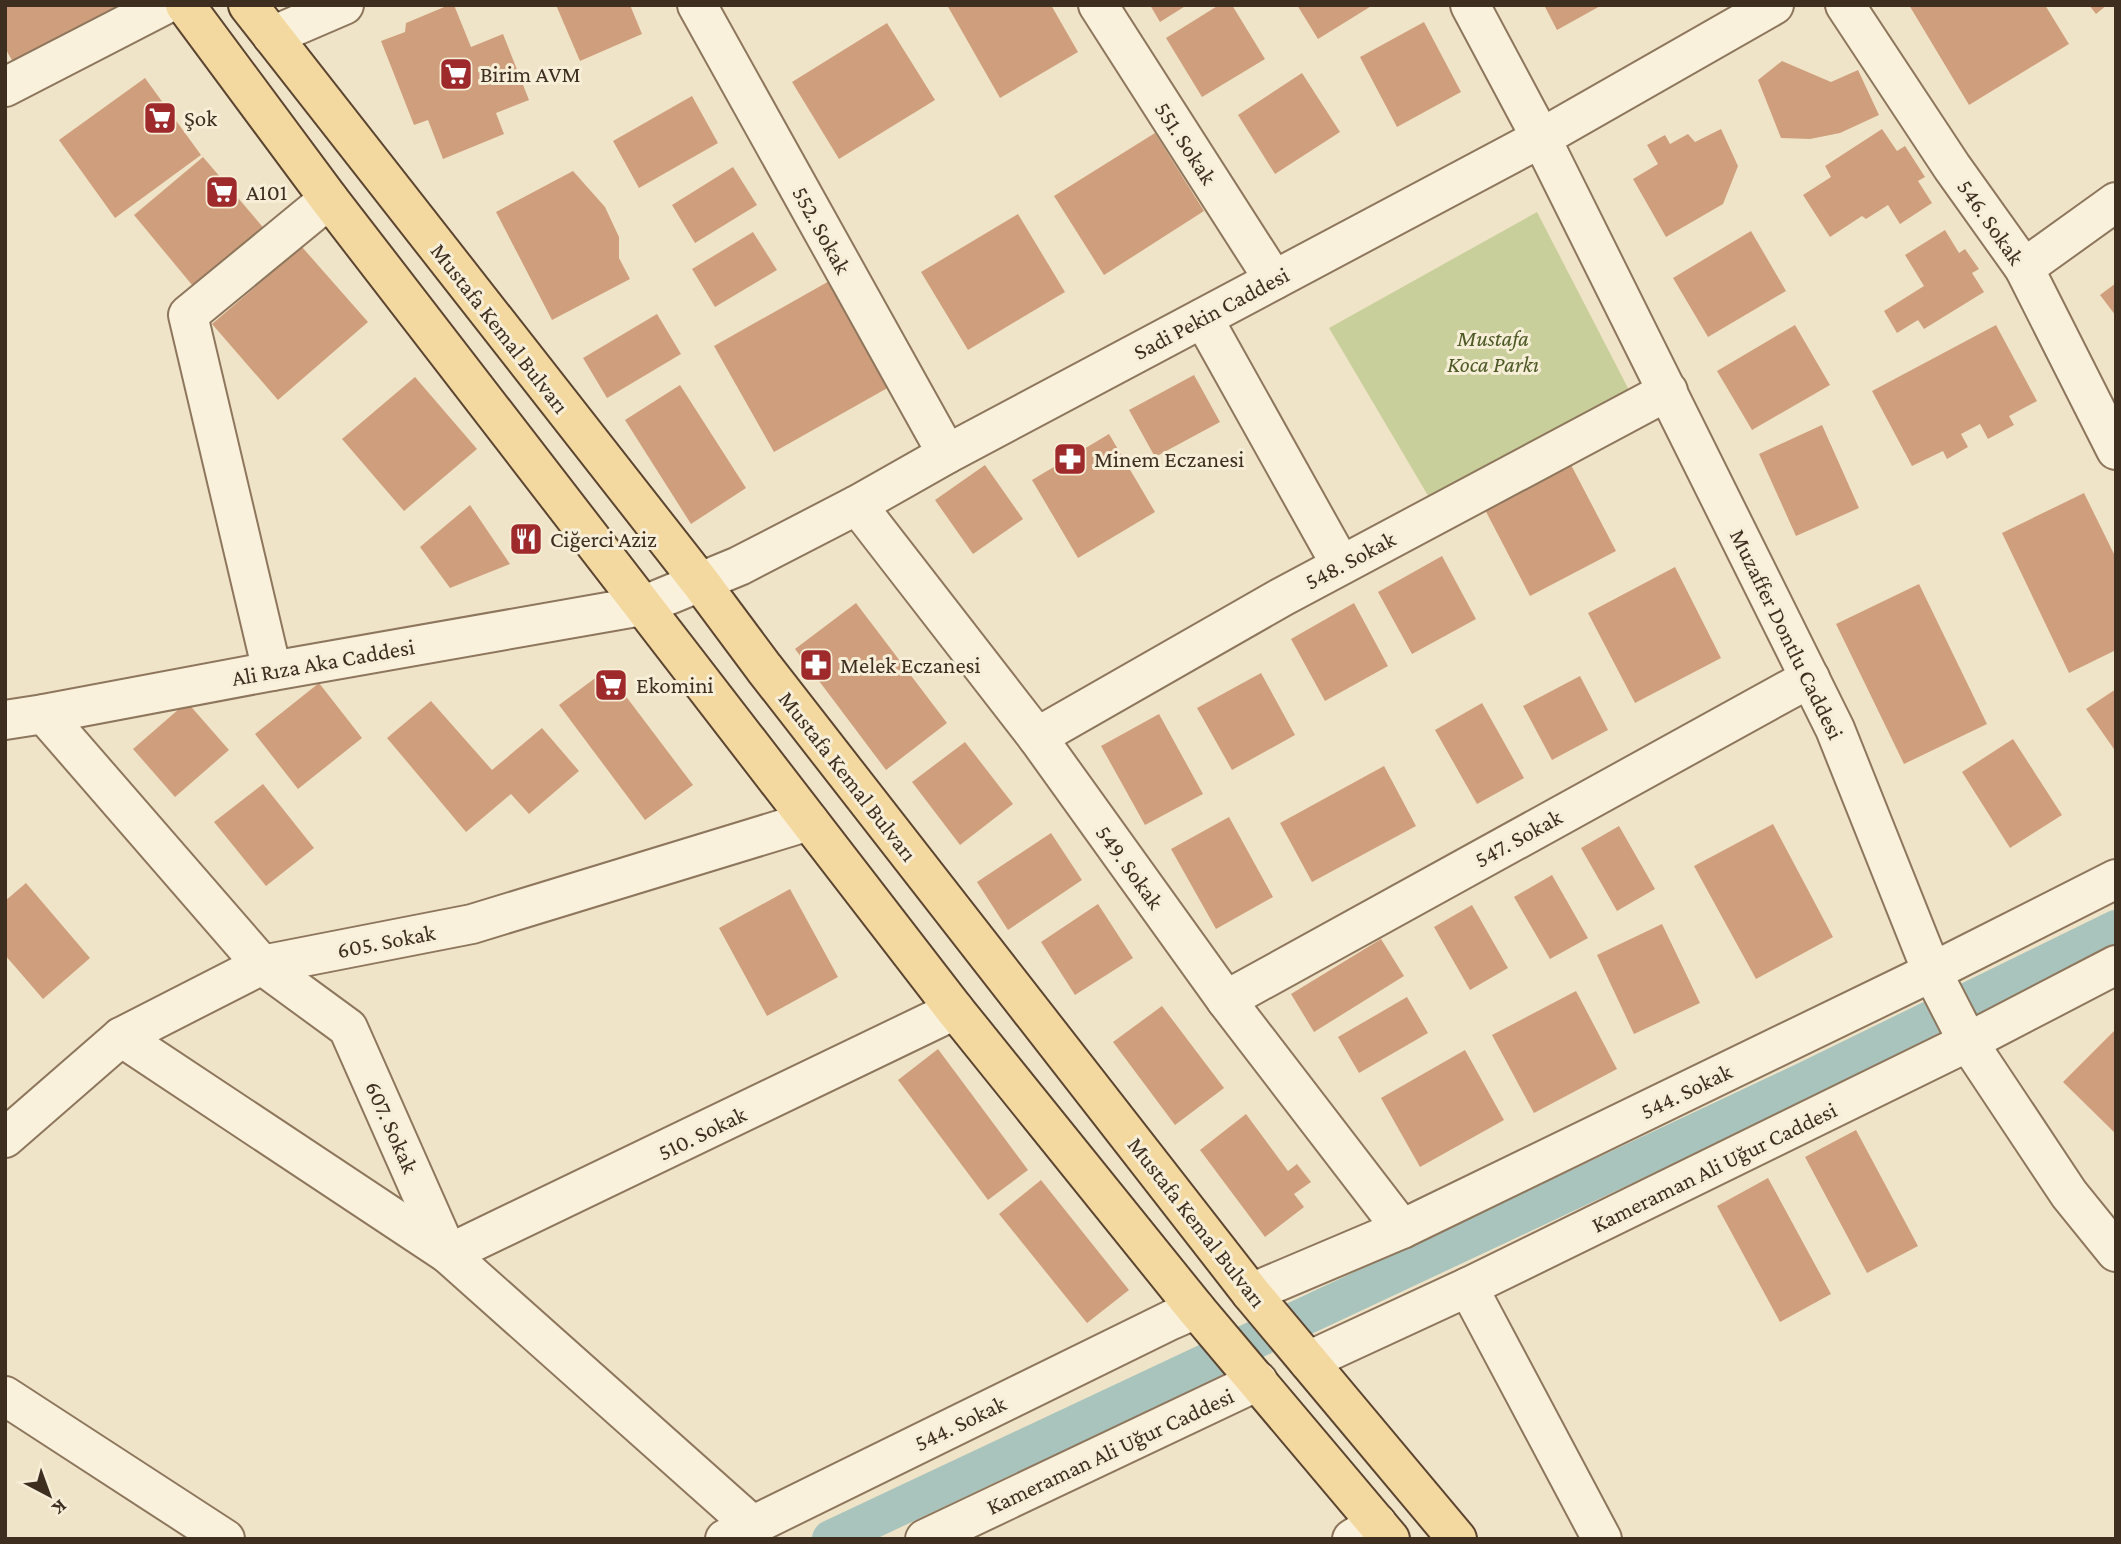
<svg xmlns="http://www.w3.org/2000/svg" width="2121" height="1544" viewBox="0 0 2121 1544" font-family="'Crimson Pro',serif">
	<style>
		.green { fill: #c9cf9b }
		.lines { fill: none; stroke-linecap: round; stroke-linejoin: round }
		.canal { stroke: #a9c4bc; stroke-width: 38 }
		.building { fill: #cf9f7d }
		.minor-casing { stroke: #8d765c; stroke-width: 42 }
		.major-casing { stroke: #5b4430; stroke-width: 42 }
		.minor { stroke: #faf1dc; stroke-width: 38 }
		.major { stroke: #f3d9a0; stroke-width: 38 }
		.labels { text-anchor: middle; stroke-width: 6; stroke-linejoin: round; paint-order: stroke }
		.poi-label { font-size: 23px; fill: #3d2e20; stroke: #f7eed8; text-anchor: start }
		.street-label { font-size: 23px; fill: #3d2e20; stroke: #f7eed8 }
		.park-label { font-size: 23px; font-style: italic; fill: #4d5a26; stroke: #f7eed8 }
	</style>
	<rect width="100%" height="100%" fill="#f0e4c8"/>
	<path class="green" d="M1537 212 1629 390 1430 499 1329 328Z"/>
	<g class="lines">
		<path class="canal" d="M831 1539 1803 1082 2116 929"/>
	</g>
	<g class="building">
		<path d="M5 5H114L118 11 17 69 5 48Z"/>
		<path d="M449 5H454L471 47 503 34 529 100 496 113 504 134 443 159 428 120 414 125 381 41 405 32 406 23Z"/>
		<path d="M556 5H630L642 34 580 61Z"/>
		<path d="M947 5H1051L1078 52 1000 98Z"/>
		<path d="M1150 5H1187L1160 22Z"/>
		<path d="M1219 5H1232L1265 59 1202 97 1166 38Z"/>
		<path d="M1297 5H1373L1318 39Z"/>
		<path d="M1544 5H1602L1557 30Z"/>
		<path d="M1909 5H2045L2069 44 1969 105Z"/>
		<path d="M2089 5H2107L2096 14Z"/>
		<path d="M1424 22 1461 92 1397 127 1360 57Z"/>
		<path d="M887 23 935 100 839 159 792 82Z"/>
		<path d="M1782 61 1831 82 1858 70 1879 115 1840 133 1810 139 1781 138 1758 80Z"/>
		<path d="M1302 73 1340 132 1275 174 1238 115Z"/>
		<path d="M145 78 201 155 115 218 59 140Z"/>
		<path d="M692 96 718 143 639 188 613 141Z"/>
		<path d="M1721 129 1738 166 1723 204 1666 237 1633 179 1658 164 1647 145 1665 135 1670 144 1688 134 1695 142Z"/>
		<path d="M1882 129 1897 151 1905 146 1925 177 1918 181 1932 203 1900 224 1888 205 1866 219 1862 216 1830 237 1803 195 1831 177 1825 166Z"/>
		<path d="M1155 133 1204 211 1104 275 1054 196Z"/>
		<path d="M203 157 267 232 197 291 134 215Z"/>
		<path d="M733 167 757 205 695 243 672 205Z"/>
		<path d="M573 171 605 207 619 237V258L630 279 552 320 496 212Z"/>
		<path d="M1018 214 1065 292 968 350 921 272Z"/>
		<path d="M1945 230 1959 253 1965 249 1979 269 1972 273 1984 292 1924 329 1918 320 1897 333 1884 311 1924 286 1905 255Z"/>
		<path d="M1751 231 1786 291 1708 337 1673 278Z"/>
		<path d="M753 232 777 270 715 307 692 269Z"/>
		<path d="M302 247 368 322 278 400 212 324Z"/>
		<path d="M831 280 891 386 774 452 714 346Z"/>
		<path d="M2116 283V316L2100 295Z"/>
		<path d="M657 314 681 354 607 398 583 358Z"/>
		<path d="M1795 325 1830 385 1752 430 1717 371Z"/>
		<path d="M1996 325 2037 401 2009 416 2014 425 1988 439 1980 424 1961 434 1968 447 1947 459 1943 451 1912 466 1872 391Z"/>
		<path d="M1194 375 1220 422 1155 457 1129 410Z"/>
		<path d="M415 377 477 449 404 511 342 439Z"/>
		<path d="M680 385 746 488 691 524 625 420Z"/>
		<path d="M1822 425 1859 508 1796 536 1759 454Z"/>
		<path d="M1109 434 1155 512 1078 558 1032 480Z"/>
		<path d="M1569 461 1616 551 1530 596 1483 506Z"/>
		<path d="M985 465 1023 519 973 554 935 500Z"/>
		<path d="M2084 493 2116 558V650L2069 673 2002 533Z"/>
		<path d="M470 505 510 564 450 588 420 547Z"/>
		<path d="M1442 556 1476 619 1412 654 1378 592Z"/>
		<path d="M1675 567 1721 658 1635 703 1588 613Z"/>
		<path d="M1919 584 1987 724 1904 764 1836 624Z"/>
		<path d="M856 603 947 723 886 770 795 649Z"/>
		<path d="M1354 603 1388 666 1325 701 1291 639Z"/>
		<path d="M606 670 693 785 645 820 559 705Z"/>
		<path d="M1261 673 1295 735 1232 770 1197 708Z"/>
		<path d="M1580 676 1608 730 1552 760 1523 706Z"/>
		<path d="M319 683 362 738 298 789 255 734Z"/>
		<path d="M2116 689V752L2086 709Z"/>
		<path d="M431 701 492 770 542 728 579 771 529 814 511 794 466 832 387 738Z"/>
		<path d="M187 702 229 750 175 797 133 749Z"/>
		<path d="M1482 703 1524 778 1477 804 1435 730Z"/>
		<path d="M1159 714 1203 794 1145 825 1101 746Z"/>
		<path d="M2013 739 2062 815 2010 848 1962 772Z"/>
		<path d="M965 742 1013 804 960 845 912 782Z"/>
		<path d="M1384 766 1416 826 1312 882 1280 823Z"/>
		<path d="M263 784 314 848 266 886 214 822Z"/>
		<path d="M1229 817 1273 897 1216 929 1171 849Z"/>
		<path d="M1773 824 1833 937 1756 979 1694 866Z"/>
		<path d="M1619 826 1655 889 1617 911 1581 848Z"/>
		<path d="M1051 833 1082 880 1008 930 977 882Z"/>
		<path d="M1552 875 1588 938 1550 959 1514 897Z"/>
		<path d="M26 883 90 958 43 999 5 955V901Z"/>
		<path d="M790 889 838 977 767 1016 719 928Z"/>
		<path d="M1098 904 1133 958 1075 995 1041 942Z"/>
		<path d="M1472 905 1508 968 1470 990 1434 927Z"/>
		<path d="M1662 924 1700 1003 1634 1034 1597 955Z"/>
		<path d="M1381 939 1404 976 1314 1032 1291 994Z"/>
		<path d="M1576 991 1617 1069 1534 1113 1492 1035Z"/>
		<path d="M1407 997 1428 1033 1359 1073 1338 1037Z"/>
		<path d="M1162 1006 1224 1088 1175 1125 1113 1042Z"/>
		<path d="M2116 1029V1134L2063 1082Z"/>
		<path d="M938 1049 1028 1170 988 1200 898 1080Z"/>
		<path d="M1465 1050 1504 1120 1420 1167 1381 1098Z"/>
		<path d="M1246 1114 1288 1171 1297 1164 1311 1182 1294 1194 1304 1207 1265 1237 1200 1150Z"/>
		<path d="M1856 1130 1918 1246 1867 1273 1805 1157Z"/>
		<path d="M1768 1178 1831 1294 1780 1322 1717 1206Z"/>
		<path d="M1041 1180 1129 1290 1087 1323 999 1214Z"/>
	</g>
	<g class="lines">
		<defs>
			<g id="minor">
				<path d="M697 5 947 454"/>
				<path d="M1098 5 1274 280"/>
				<path d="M1470 5 1541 138 1835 729 1932 972 1968 1042 2069 1194 2116 1252"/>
				<path d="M1845 5 1952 167 2024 268 2116 450"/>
				<path d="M272 36 344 5"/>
				<path d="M5 87 164 5"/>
				<path d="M2024 268 2116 202"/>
				<path d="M1203 318 1341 565"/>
				<path d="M857 505 1037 737 1226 1000 1402 1229"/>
				<path d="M272 671 188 315 329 199"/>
				<path d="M44 714 262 965 348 1028 448 1254 752 1525"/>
				<path d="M5 720 44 714 272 671 642 606 739 566 857 505 947 454 1541 138 1774 5"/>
				<path d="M1037 737 1282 597 1668 391"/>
				<path d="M1226 1000 1810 678"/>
				<path d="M121 1037 448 1254 955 1010"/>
				<path d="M5 1138 121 1037 262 965 472 924 809 821"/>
				<path d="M1468 1287 1602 1539"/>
				<path d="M1251 1293 1402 1229 1932 972 2116 879"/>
				<path d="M1308 1361 1468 1287 1968 1042 2116 965"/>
				<path d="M5 1396 225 1539"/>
				<path d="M725 1539 1171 1320 1196 1309"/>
				<path d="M925 1539 1258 1381"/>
				<path d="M1352 1539 1377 1523"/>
			</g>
			<g id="major">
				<path d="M185 5 329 199 955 1010 1196 1309 1390 1539"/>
				<path d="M248 5 700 582 764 668 1251 1293 1457 1539"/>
			</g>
		</defs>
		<use href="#minor" class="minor-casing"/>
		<use href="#major" class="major-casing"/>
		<use href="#minor" class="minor"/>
		<use href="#major" class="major"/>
	</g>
	<defs>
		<symbol id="supermarket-square" viewBox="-11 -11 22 22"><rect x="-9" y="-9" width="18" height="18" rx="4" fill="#9e2a2b" stroke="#f7eed8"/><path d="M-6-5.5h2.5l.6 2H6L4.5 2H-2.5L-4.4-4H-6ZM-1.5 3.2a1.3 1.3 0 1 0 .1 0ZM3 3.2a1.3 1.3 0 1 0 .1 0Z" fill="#fff"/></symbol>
		<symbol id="pharmacy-square" viewBox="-11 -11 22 22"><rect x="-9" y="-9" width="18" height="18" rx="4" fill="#9e2a2b" stroke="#f7eed8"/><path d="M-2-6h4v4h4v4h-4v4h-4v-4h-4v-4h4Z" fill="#fff"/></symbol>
		<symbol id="restaurant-square" viewBox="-11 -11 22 22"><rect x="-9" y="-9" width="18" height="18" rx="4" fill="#9e2a2b" stroke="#f7eed8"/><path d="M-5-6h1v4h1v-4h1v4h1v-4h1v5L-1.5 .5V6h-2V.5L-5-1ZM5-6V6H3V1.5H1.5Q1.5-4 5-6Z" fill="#fff"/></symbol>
	</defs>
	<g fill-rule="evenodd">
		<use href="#supermarket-square" x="437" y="55" width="38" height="38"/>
		<use href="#supermarket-square" x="141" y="99" width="38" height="38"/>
		<use href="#supermarket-square" x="203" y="173" width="38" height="38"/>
		<use href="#pharmacy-square" x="1051" y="440" width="38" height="38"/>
		<use href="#restaurant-square" x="507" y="520" width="38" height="38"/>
		<use href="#pharmacy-square" x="797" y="646" width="38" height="38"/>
		<use href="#supermarket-square" x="592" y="666" width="38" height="38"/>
	</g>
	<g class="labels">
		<g class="poi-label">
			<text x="480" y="82">Birim AVM</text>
			<text x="184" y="126">Şok</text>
			<text x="246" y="200">A101</text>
			<text x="1094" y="467">Minem Eczanesi</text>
			<text x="550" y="547">Ciğerci Aziz</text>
			<text x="840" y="673">Melek Eczanesi</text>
			<text x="636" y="693">Ekomini</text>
		</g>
		<g class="street-label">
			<text transform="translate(1186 143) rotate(57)" y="8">551. Sokak</text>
			<text transform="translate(1991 222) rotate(55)" y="8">546. Sokak</text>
			<text transform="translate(822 230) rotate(61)" y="8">552. Sokak</text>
			<text transform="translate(1211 313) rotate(-28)" y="8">Sadi Pekin Caddesi</text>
			<text transform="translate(500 328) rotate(52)" y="8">Mustafa Kemal Bulvarı</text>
			<text transform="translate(1350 560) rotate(-28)" y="8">548. Sokak</text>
			<text transform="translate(1787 634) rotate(64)" y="8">Muzaffer Dontlu Caddesi</text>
			<text transform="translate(323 662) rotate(-10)" y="8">Ali Rıza Aka Caddesi</text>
			<text transform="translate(848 776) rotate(52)" y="8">Mustafa Kemal Bulvarı</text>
			<text transform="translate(1518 838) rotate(-29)" y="8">547. Sokak</text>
			<text transform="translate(1130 867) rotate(54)" y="8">549. Sokak</text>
			<text transform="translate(386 941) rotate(-11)" y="8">605. Sokak</text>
			<text transform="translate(1686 1091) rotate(-26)" y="8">544. Sokak</text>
			<text transform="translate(392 1127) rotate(66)" y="8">607. Sokak</text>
			<text transform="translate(702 1133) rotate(-26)" y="8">510. Sokak</text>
			<text transform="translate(1714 1167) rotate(-26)" y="8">Kameraman Ali Uğur Caddesi</text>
			<text transform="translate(1197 1222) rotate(52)" y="8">Mustafa Kemal Bulvarı</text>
			<text transform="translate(960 1423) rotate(-26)" y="8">544. Sokak</text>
			<text transform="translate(1110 1451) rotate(-25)" y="8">Kameraman Ali Uğur Caddesi</text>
		</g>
		<g class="park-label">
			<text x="1493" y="346">Mustafa<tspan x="1493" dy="26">Koca Parkı</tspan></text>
		</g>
	</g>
	<rect width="2121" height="1544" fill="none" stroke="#3d2e20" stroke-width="14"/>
	<g transform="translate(49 1495) rotate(139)" stroke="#f7eed8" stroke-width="5" paint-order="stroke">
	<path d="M0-5L12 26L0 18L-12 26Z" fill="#3d2e20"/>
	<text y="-10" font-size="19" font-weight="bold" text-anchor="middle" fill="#3d2e20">K</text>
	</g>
</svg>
